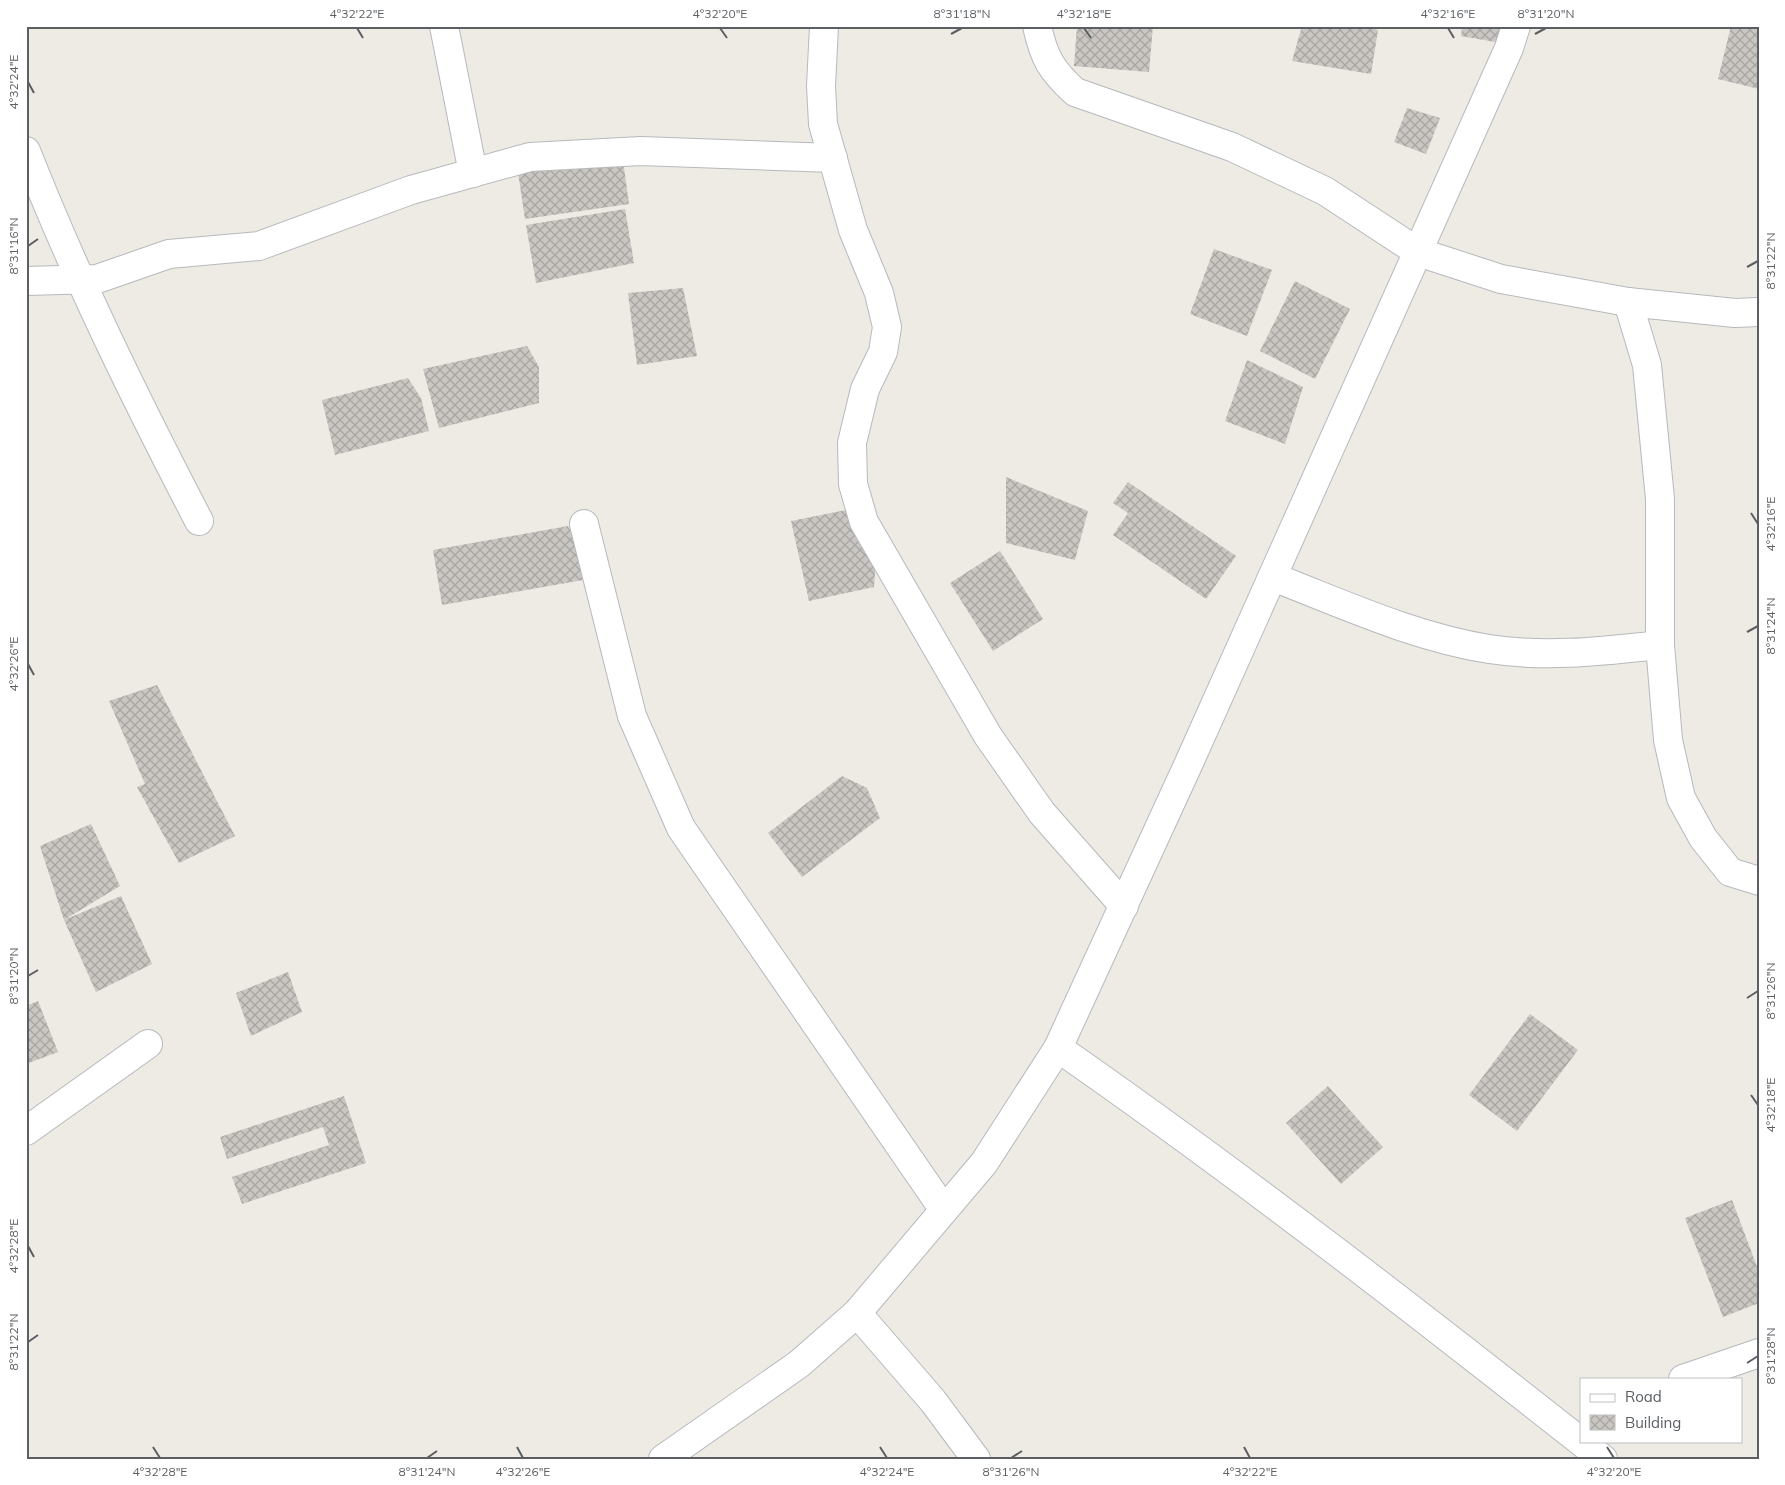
<svg xmlns="http://www.w3.org/2000/svg" width="1785" height="1485" viewBox="0 0 1785 1485" font-family="Mulish,sans-serif">
	<style>
		.building { fill: url(#building-cross-hatch) }
		.lines { fill: none; stroke-linecap: round; stroke-linejoin: round }
		.minor-casing { stroke: #b6b9bd; stroke-width: 30 }
		.minor { stroke: #fff; stroke-width: 28 }
		.ticks { fill: none; stroke: #5b5f63; stroke-width: 2 }
		.neatline { fill: none; stroke: #5b5f63; stroke-width: 2 }
		.ticks-label { font-size: 12px; text-anchor: middle; fill: #5b5f63 }
	</style>
	<defs>
		<pattern id="building-cross-hatch" width="8" height="8" patternUnits="userSpaceOnUse" patternTransform="scale(1.25)"><rect width="8" height="8" fill="#cac7c2"/><path d="M0 0l8 8M0 8l8-8" fill="none" stroke="#a7a5a1"/></pattern>
	</defs>
	<rect width="100%" height="100%" fill="#edebe3"/>
	<g class="building">
		<path d="M1077 26H1153L1149 72 1074 66Z"/>
		<path d="M1302 26H1363L1378 30 1371 74 1292 61Z"/>
		<path d="M1462 26H1503L1501 43 1461 36Z"/>
		<path d="M1731 26H1759V89L1718 79Z"/>
		<path d="M1407 108 1440 118 1426 154 1394 142Z"/>
		<path d="M622 153 629 204 525 219 518 172Z"/>
		<path d="M625 209 634 263 536 283 526 225Z"/>
		<path d="M1214 249 1272 270 1247 336 1190 314Z"/>
		<path d="M1295 281 1350 309 1315 379 1260 351Z"/>
		<path d="M683 288 697 356 637 365 628 293Z"/>
		<path d="M527 346 539 367V403L439 428 423 369Z"/>
		<path d="M1247 360 1303 387 1285 444 1225 421Z"/>
		<path d="M408 378 421 398 429 431 335 455 322 400Z"/>
		<path d="M1006 477 1088 511 1075 560 1006 543Z"/>
		<path d="M1128 482 1236 556 1206 599 1113 535 1128 513 1113 503Z"/>
		<path d="M851 509 877 543 874 587 809 601 791 521Z"/>
		<path d="M568 526 576 542 583 580 442 605 433 550Z"/>
		<path d="M1000 551 1043 619 993 651 950 583Z"/>
		<path d="M157 685 235 836 179 863 137 787 145 784 109 701Z"/>
		<path d="M842 776 867 788 880 818 802 877 768 833Z"/>
		<path d="M91 824 120 886 64 920 40 846Z"/>
		<path d="M121 896 152 964 96 992 64 920Z"/>
		<path d="M288 972 302 1012 251 1036 236 993Z"/>
		<path d="M38 1001 58 1052 26 1064V1006Z"/>
		<path d="M1530 1014 1578 1050 1517 1131 1469 1095Z"/>
		<path d="M1328 1086 1383 1147 1341 1184 1286 1123Z"/>
		<path d="M344 1096 366 1163 242 1204 232 1177 329 1145 323 1127 227 1159 220 1137Z"/>
		<path d="M1732 1200 1759 1272V1303L1723 1317 1685 1218Z"/>
	</g>
	<g class="lines">
		<defs>
			<g id="minor">
				<path d="M444 26 473 173"/>
				<path d="M824 26 821 86 823 124 853 230 879 293 887 327 883 352 865 389 852 443 853 484 864 522 988 736 1042 813 1124 906"/>
				<path d="M1037 26C1044 58 1051 70 1075 92L1232 147 1325 191 1418 252 1501 279 1628 302 1735 313 1759 312"/>
				<path d="M26 151C76 278 136 400 199 521"/>
				<path d="M26 281 97 279 169 254 259 246 411 190 530 157 641 151 833 158"/>
				<path d="M1628 302 1647 365 1660 499V645L1668 740 1681 798 1703 838 1730 872 1759 881"/>
				<path d="M584 524 632 716 681 828 944 1210"/>
				<path d="M1273 577C1343 604 1414 637 1489 649 1546 658 1603 651 1660 645"/>
				<path d="M1058 1048C1245 1178 1424 1318 1603 1459"/>
				<path d="M26 1131 148 1044"/>
				<path d="M857 1313 933 1401 976 1459"/>
				<path d="M1683 1379 1759 1353"/>
				<path d="M663 1459 799 1364 857 1313 984 1163 1058 1048 1188 765 1509 48 1516 26"/>
			</g>
		</defs>
		<use href="#minor" class="minor-casing"/>
		<use href="#minor" class="minor"/>
	</g>
	<path class="ticks" d="M357 28 363 38M720 28 727 38M1084 28 1091 38M1448 28 1454 38M951 34 962 28M1535 34 1546 28M28 82 34 93M28 246 38 239M1747 267 1758 261M1751 513 1758 524M1747 632 1758 626M28 664 34 675M28 976 38 970M1747 998 1758 991M1751 1095 1758 1105M28 1246 34 1257M28 1342 38 1335M1747 1363 1758 1356M153 1447 160 1458M517 1447 523 1458M880 1447 887 1458M1244 1447 1250 1458M1607 1447 1614 1458M427 1458 437 1451M1011 1458 1022 1451"/>
	<rect width="1785" height="1485" fill="none" stroke="#ffffff" stroke-width="55"/>
	<rect x="1580" y="1378" width="162" height="65" fill="#ffffff" stroke="#bdbfc1"/>
	<rect x="1590" y="1394" width="25" height="8" fill="#ffffff" stroke="#bdbfc1"/>
	<text x="1625" y="1402" font-size="15" fill="#5b5f63">Road</text>
	<rect x="1590" y="1415" width="25" height="15" fill="url(#building-cross-hatch)" stroke="#bdbfc1"/>
	<text x="1625" y="1428" font-size="15" fill="#5b5f63">Building</text>
	<rect x="28" y="28" width="1730" height="1430" class="neatline"/>
	<g class="ticks-label">
		<text x="357" y="18">4°32'22"E</text>
		<text x="720" y="18">4°32'20"E</text>
		<text x="962" y="18">8°31'18"N</text>
		<text x="1084" y="18">4°32'18"E</text>
		<text x="1448" y="18">4°32'16"E</text>
		<text x="1546" y="18">8°31'20"N</text>
		<text transform="translate(14 82) rotate(-90)" y="4">4°32'24"E</text>
		<text transform="translate(14 246) rotate(-90)" y="4">8°31'16"N</text>
		<text transform="translate(1771 261) rotate(-90)" y="4">8°31'22"N</text>
		<text transform="translate(1771 524) rotate(-90)" y="4">4°32'16"E</text>
		<text transform="translate(1771 626) rotate(-90)" y="4">8°31'24"N</text>
		<text transform="translate(14 664) rotate(-90)" y="4">4°32'26"E</text>
		<text transform="translate(14 976) rotate(-90)" y="4">8°31'20"N</text>
		<text transform="translate(1771 991) rotate(-90)" y="4">8°31'26"N</text>
		<text transform="translate(1771 1105) rotate(-90)" y="4">4°32'18"E</text>
		<text transform="translate(14 1246) rotate(-90)" y="4">4°32'28"E</text>
		<text transform="translate(14 1342) rotate(-90)" y="4">8°31'22"N</text>
		<text transform="translate(1771 1356) rotate(-90)" y="4">8°31'28"N</text>
		<text x="160" y="1476">4°32'28"E</text>
		<text x="427" y="1476">8°31'24"N</text>
		<text x="523" y="1476">4°32'26"E</text>
		<text x="887" y="1476">4°32'24"E</text>
		<text x="1011" y="1476">8°31'26"N</text>
		<text x="1250" y="1476">4°32'22"E</text>
		<text x="1614" y="1476">4°32'20"E</text>
	</g>
</svg>
